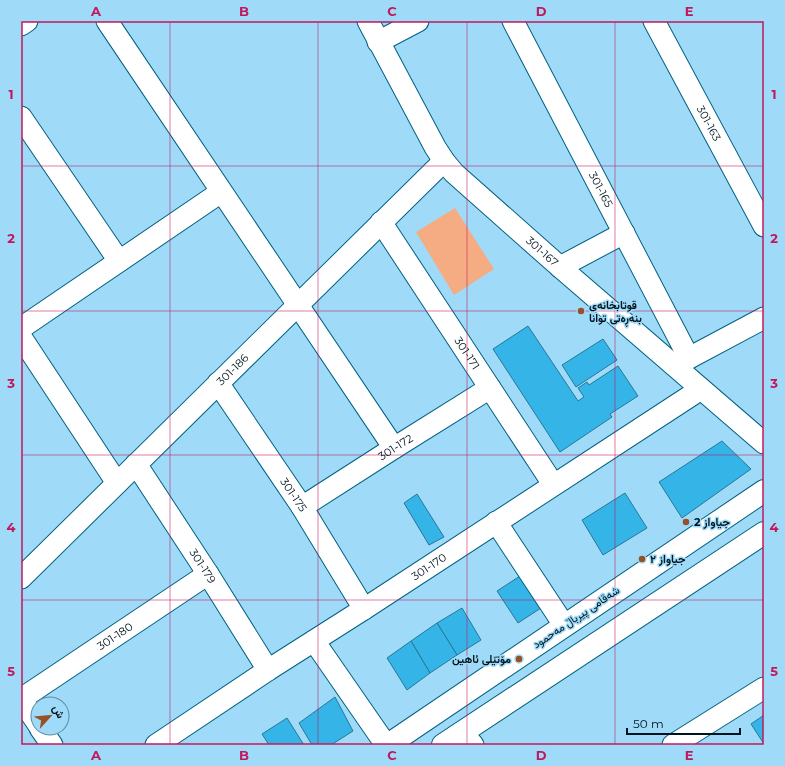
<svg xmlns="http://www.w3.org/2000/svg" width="785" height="766" viewBox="0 0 785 766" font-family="Montserrat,Vazirmatn,sans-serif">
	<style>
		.pitch { fill: #f5ac83 }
		.building { fill: #34b4e7; stroke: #277899 }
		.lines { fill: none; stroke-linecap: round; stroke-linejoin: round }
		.minor-casing { stroke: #006181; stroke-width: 23 }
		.major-casing { stroke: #006181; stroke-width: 24 }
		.minor { stroke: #fff; stroke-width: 21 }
		.major { stroke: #fff; stroke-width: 22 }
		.grid { fill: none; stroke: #c2185b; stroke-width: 1; stroke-opacity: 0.55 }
		.poi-dot { fill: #965126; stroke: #9fdbf8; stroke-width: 1.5 }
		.labels { text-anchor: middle; stroke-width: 3; stroke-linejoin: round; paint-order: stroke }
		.street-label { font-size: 11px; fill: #00141e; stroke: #9fdbf8 }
		.poi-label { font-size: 11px; font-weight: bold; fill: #00141e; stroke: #9fdbf8; text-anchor: start }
		.neatline { fill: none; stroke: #c2185b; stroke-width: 1.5 }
		.grid-label { font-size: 13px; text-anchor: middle; font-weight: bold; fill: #c2185b }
	</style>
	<rect width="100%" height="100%" fill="#9fdbf8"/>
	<path class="pitch" d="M455 208 494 269 454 295 416 232Z"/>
	<g class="building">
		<path d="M528 326 578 401 584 397 578 388 587 382 589 385 618 366 638 396 610 414 612 417 560 452 493 349Z"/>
		<path d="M603 339 617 360 576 387 562 365Z"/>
		<path d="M722 441 751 469 682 518 659 482Z"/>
		<path d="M625 493 647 528 603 555 582 520Z"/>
		<path d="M417 494 444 537 429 545 404 503Z"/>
		<path d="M520 576 541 608 518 623 497 591Z"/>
		<path d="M462 608 481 640 457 655 437 623Z"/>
		<path d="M437 623 457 655 430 673 411 641Z"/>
		<path d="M411 641 430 673 407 690 387 658Z"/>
		<path d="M335 697 353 731 331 745H312L299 723Z"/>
		<path d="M764 715V744L751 724Z"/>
		<path d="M287 718 304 745H269L262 734Z"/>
	</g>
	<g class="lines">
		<defs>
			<g id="minor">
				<path d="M107 21 394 448"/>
				<path id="s1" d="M368 21 435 147 444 161 454 173 560 267 764 443"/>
				<path id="s2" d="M513 21 689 358"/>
				<path id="s3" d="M654 21 764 226"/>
				<path d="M21 25 27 21"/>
				<path d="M378 42 418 21"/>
				<path d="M21 117 119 261"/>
				<path id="s4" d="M381 222 553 484"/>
				<path d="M560 267 624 233"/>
				<path d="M21 328 221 192"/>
				<path d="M21 337 117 483"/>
				<path d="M679 365 689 358 764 318"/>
				<path id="s5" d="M218 383 302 507 364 609"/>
				<path id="s6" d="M136 464 208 574 268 670"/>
				<path id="s7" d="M302 507 394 448 490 388"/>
				<path d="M496 522 564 625"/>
				<path id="s8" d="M21 578 444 161"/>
				<path d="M314 641 386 745"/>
				<path id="s9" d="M21 699 208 574"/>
				<path d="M21 699 38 724"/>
				<path d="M40 728 52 745"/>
				<path d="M462 732 473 745"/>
				<path id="s10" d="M156 745 268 670 364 609 701 389"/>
				<path d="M673 745 764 688"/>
			</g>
			<g id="major">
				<path d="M388 745 764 491"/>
				<path d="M443 745 764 533"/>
			</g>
		</defs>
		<use href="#minor" class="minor-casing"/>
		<use href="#major" class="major-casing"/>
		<use href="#minor" class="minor"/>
		<use href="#major" class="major"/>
	</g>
	<path class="grid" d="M170 21V745M318 21V745M467 21V745M615 21V745M21 166H764M21 311H764M21 455H764M21 600H764"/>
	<g class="poi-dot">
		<circle cx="581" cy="311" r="4"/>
		<circle cx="686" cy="522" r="4"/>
		<circle cx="642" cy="559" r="4"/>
		<circle cx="519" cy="659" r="4"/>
	</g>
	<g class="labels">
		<g class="street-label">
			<text dy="4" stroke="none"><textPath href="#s3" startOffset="116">301-163</textPath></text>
			<text dy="4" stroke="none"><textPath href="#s2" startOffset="190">301-165</textPath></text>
			<text dy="4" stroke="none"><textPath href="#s1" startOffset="293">301-167</textPath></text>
			<text dy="4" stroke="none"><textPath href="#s4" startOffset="157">301-171</textPath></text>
			<text dy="4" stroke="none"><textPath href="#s8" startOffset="297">301-186</textPath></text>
			<text dy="4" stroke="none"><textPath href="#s7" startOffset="111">301-172</textPath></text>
			<text dy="4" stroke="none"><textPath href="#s5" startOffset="135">301-175</textPath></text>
			<text dy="4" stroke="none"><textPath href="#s6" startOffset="122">301-179</textPath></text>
			<text dy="4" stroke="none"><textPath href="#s10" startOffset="326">301-170</textPath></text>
			<text transform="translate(576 617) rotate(-34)" y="4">شەقامی پیرباڵ مەحمود</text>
			<text dy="4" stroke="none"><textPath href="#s9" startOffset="113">301-180</textPath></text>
		</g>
		<g class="poi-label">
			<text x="589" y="309">قوتابخانەی<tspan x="589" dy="13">بنەڕەتی توانا</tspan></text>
			<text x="694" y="526">جیاواز 2</text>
			<text x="650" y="563">جیاواز ٢</text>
			<text x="511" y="663" text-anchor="end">مۆتێلی ئاهین</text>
		</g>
	</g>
	<rect width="785" height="766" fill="none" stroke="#9fdbf8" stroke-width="44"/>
	<g transform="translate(50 716) rotate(63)"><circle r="19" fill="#9fdbf8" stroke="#5f8ba1"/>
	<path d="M0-3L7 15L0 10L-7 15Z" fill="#965126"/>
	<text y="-6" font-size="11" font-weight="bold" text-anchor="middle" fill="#00141e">ش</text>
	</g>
	<path d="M627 728v6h113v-6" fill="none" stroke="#00141e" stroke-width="2"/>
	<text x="633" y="728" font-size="12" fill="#00141e" stroke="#9fdbf8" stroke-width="3" paint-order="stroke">50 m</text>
	<rect x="22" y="22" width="741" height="722" class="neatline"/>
	<g class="grid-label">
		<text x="96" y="16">A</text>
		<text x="244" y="16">B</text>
		<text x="392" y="16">C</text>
		<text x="541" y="16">D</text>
		<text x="689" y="16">E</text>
		<text x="11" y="99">1</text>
		<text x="774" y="99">1</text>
		<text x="11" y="243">2</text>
		<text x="774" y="243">2</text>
		<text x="11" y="388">3</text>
		<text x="774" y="388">3</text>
		<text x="11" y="532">4</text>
		<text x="774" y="532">4</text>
		<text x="11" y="676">5</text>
		<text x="774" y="676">5</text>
		<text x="96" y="760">A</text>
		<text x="244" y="760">B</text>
		<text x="392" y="760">C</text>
		<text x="541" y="760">D</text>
		<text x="689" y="760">E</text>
	</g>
</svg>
